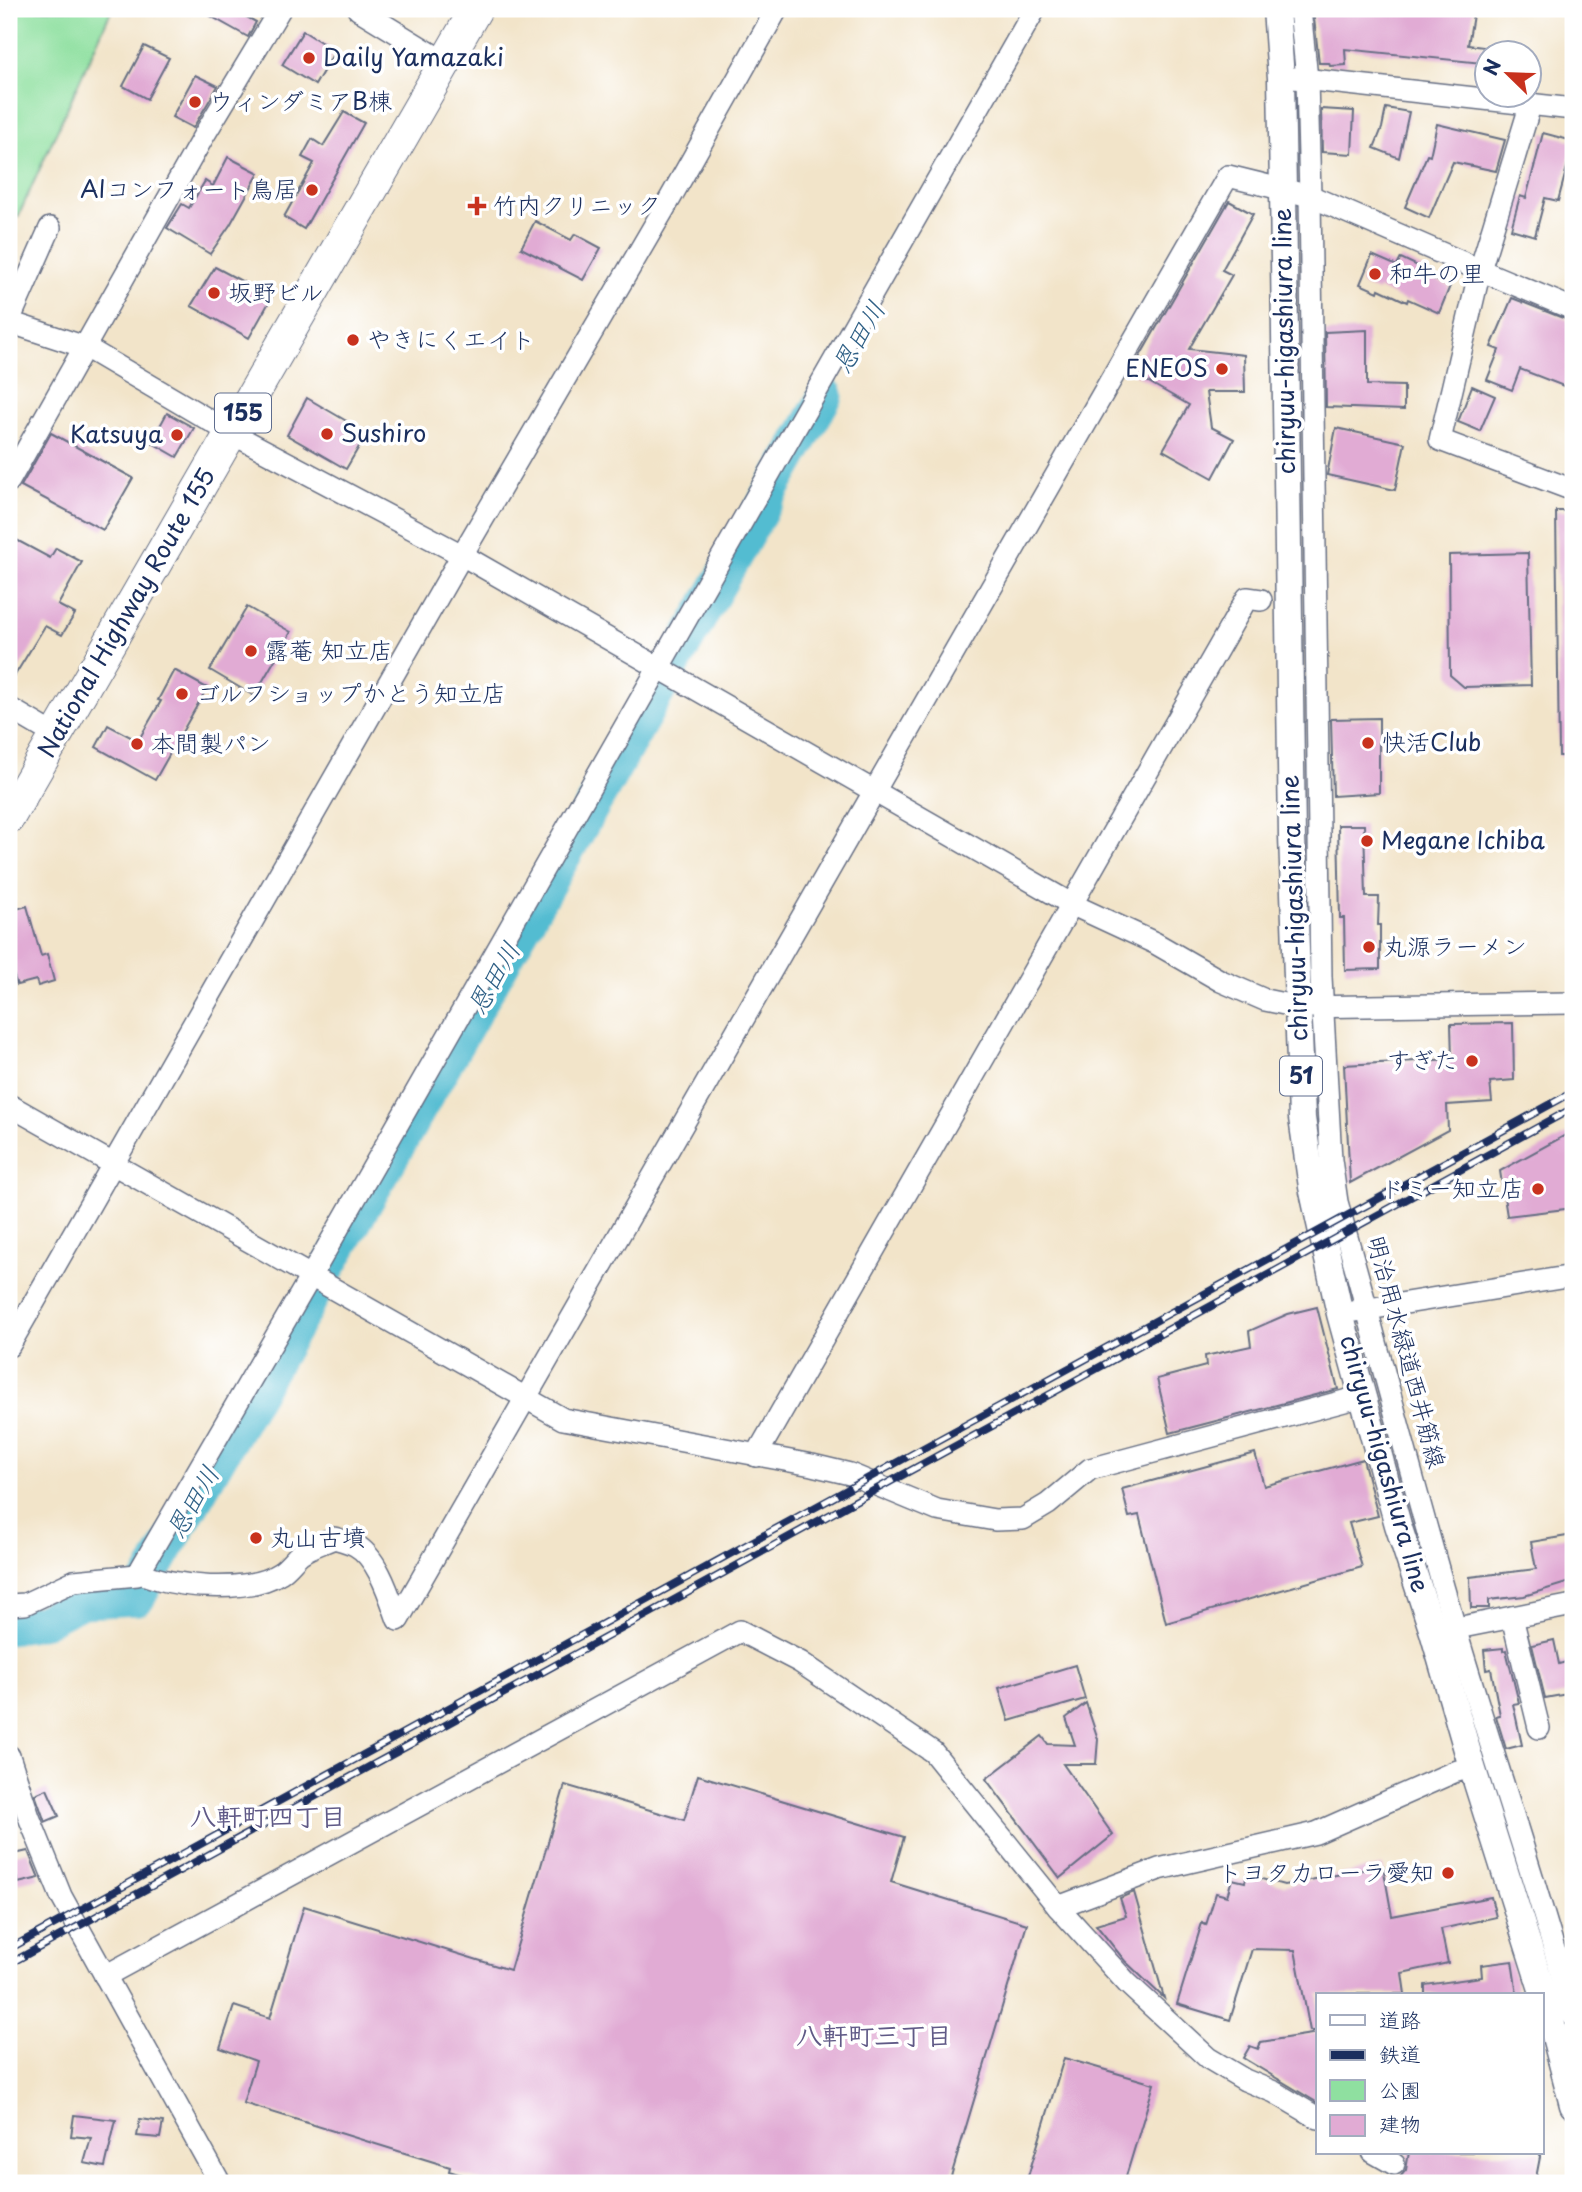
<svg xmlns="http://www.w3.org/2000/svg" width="1582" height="2192" viewBox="0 0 1582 2192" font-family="'Playpen Sans','Klee One',sans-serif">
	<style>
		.green { fill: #8fe0a0; stroke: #55887f; stroke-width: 2 }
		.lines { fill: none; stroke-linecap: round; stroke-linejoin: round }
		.river { stroke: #53bcd1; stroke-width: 35 }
		.building { fill: #e1abd4 }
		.minor-casing { stroke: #666e83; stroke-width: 24 }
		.major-casing { stroke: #666e83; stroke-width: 29 }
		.highway-casing { stroke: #666e83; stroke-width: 34 }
		.minor { stroke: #fff; stroke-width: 21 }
		.major { stroke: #fff; stroke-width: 26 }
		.highway { stroke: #fff; stroke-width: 32 }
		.rail-casing { stroke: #1b2f5e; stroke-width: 8 }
		.rail { stroke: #fff; stroke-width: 5; stroke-dasharray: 16; stroke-linecap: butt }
		.poi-dot { fill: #c8321e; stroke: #fff; stroke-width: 2.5 }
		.labels { text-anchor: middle; stroke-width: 7; stroke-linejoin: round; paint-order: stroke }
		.shield { fill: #fff; stroke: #5f6d8e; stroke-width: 2 }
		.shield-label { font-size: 23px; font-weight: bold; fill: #1b2f5e }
		.poi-label { font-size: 24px; fill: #1b2f5e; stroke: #fff; text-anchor: start }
		.street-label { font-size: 24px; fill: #1b2f5e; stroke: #fff }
		.water-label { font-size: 26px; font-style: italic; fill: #2f6086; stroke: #fff }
		.neighbourhood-label { font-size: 26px; font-weight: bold; fill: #605a87; stroke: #fff }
	</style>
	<rect width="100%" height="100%" fill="#fff"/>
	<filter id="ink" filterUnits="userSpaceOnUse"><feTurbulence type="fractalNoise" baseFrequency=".0143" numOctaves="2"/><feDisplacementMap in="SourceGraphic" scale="14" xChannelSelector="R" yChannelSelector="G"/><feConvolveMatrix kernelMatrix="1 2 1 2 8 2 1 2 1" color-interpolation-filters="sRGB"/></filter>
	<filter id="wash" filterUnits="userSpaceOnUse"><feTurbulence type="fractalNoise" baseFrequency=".00686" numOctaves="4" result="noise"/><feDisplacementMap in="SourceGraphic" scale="28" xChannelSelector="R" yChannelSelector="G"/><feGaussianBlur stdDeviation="1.57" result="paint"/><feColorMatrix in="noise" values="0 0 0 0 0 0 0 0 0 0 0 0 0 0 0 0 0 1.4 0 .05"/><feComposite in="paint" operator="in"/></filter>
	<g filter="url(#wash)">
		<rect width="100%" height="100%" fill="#f2e4c9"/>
		<path class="green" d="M9 9H112L18 217 9 216Z"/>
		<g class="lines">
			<g class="river">
				<path d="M673 665 826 395"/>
				<path d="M324 1275 664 681"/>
				<path d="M9 1627 41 1622 82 1601 138 1598 316 1290"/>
			</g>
		</g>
		<g id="blocks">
			<g class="building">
				<path d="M198 9H232L256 22 248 37Z"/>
				<path d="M1313 9H1474L1468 45 1484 47 1482 63 1345 49 1346 65 1330 66 1329 63H1319Z"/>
				<path d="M303 31 335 51 315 85 282 65Z"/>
				<path d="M144 46 169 58 147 99 123 86Z"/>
				<path d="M195 75 218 86 193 128 172 117Z"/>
				<path d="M1386 108 1409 112 1399 158 1374 148 1382 128Z"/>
				<path d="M1321 109 1354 111 1352 154 1322 152Z"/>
				<path d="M344 112 364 123 304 229 284 217 314 163 302 157 312 139 323 146Z"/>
				<path d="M1437 124 1505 140 1496 171 1453 162 1429 218 1405 207 1427 155 1430 156Z"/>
				<path d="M1543 133 1573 141V145L1558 201 1545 198 1535 236 1511 229 1520 196 1526 198Z"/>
				<path d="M228 157 259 173 230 225 210 254 167 228 182 204 189 208 205 181 213 186Z"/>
				<path d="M1229 201 1253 214 1222 270 1232 275 1189 349 1244 355 1245 392H1206L1211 427 1234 439 1213 478 1163 450 1189 405 1131 372Z"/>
				<path d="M535 221 571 240 575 234 601 248 583 280 521 248Z"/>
				<path d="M1372 255 1397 266 1401 258 1422 268 1420 273 1450 286 1439 313 1408 299 1407 302 1379 289 1378 292 1360 284Z"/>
				<path d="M215 267 272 297 249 338 191 306Z"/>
				<path d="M1512 298 1573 322V369L1566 387 1520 369 1512 390 1487 380 1499 350 1491 347Z"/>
				<path d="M1367 330V385L1404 386V410L1326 407 1325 332Z"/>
				<path d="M1472 386 1495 396 1480 431 1458 422Z"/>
				<path d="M307 398 367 433 346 469 287 435Z"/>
				<path d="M167 413 194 428 177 457 151 442Z"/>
				<path d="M1336 428 1405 443 1395 490 1327 475Z"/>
				<path d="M51 433 133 478 103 530 21 486Z"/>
				<path d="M1556 511H1573V756H1559Z"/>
				<path d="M9 536 50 558 56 548 82 562 58 605 75 614 62 635 45 626 9 685Z"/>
				<path d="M1528 553 1531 685 1464 687 1450 675 1449 555Z"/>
				<path d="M247 607 291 632 254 696 210 670Z"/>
				<path d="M174 670 207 688 155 780 96 747 108 725 138 741 161 701 158 700Z"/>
				<path d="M1379 718V793L1333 796 1331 719Z"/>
				<path d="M1338 825H1364L1366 897H1379L1378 925H1380V969L1345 970 1344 918H1340Z"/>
				<path d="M27 906 41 956 47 954 54 981 38 986 36 980 17 985 9 962V911Z"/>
				<path d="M1513 1023 1514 1080 1490 1082 1492 1102 1447 1105 1448 1130 1350 1183 1344 1065 1452 1059 1451 1024Z"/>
				<path d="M1573 1131V1208L1507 1216 1500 1171Z"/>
				<path d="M1317 1307 1338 1389 1170 1433 1157 1379 1206 1366 1205 1356 1251 1346 1249 1331 1288 1314Z"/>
				<path d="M1255 1453 1264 1486 1363 1459 1378 1516 1349 1523 1362 1567 1166 1623 1139 1515 1129 1517 1122 1489Z"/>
				<path d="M1573 1535V1581L1524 1596 1489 1600V1608H1471L1470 1577 1536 1569 1531 1542Z"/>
				<path d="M1554 1640 1559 1664 1573 1660V1693L1545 1698 1532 1645Z"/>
				<path d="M1503 1648V1651L1506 1650 1519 1703 1513 1704 1522 1745 1506 1749 1496 1716 1500 1715 1491 1669 1486 1670 1484 1650Z"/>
				<path d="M1075 1665 1085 1699 1009 1721 999 1688Z"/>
				<path d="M1086 1703 1098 1739 1096 1764H1063L1113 1835 1060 1878 986 1779 1042 1736 1048 1744 1075 1745 1066 1718Z"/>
				<path d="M698 1775 904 1837 891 1882 1027 1924 949 2183H488L449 2171 450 2167 243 2103 256 2061 220 2048 234 2006 270 2018 304 1906 510 1970 565 1785 684 1820Z"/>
				<path d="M47 1789 59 1816 45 1822 35 1794Z"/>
				<path d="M28 1851 39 1878 18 1883 10 1855Z"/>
				<path d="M1383 1866 1392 1916 1491 1897 1496 1917 1441 1929 1448 1963 1402 1973 1405 1994H1318V2031H1310L1295 1950 1252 1949 1230 2020 1177 2004 1202 1923 1206 1925 1216 1893 1227 1896 1232 1879 1245 1882 1247 1875 1284 1885Z"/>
				<path d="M1134 1892 1146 1934 1164 1998 1125 1961 1096 1925 1126 1916 1120 1898Z"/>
				<path d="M1512 1961 1517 1994H1425V1985L1482 1977 1481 1965Z"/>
				<path d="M1318 2033V2103L1243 2058 1250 2046 1258 2049 1261 2042Z"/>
				<path d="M1064 2058 1154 2084 1124 2183H1026Z"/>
				<path d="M74 2115 116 2120 105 2167 84 2163 91 2138 71 2136Z"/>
				<path d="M140 2119 163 2122 160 2138 137 2136Z"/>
				<path d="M1409 2152H1541L1535 2183H1429L1400 2177 1406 2170Z"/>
			</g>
		</g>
	</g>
	<g filter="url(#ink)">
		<use href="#blocks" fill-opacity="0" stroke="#666e83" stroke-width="2"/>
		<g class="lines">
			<defs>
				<g id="minor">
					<path d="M358 9 446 63"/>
					<path d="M1300 9 1307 79 1310 196 1321 977 1331 1160 1337 1202C1378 1345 1414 1489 1456 1631 1494 1760 1538 1886 1573 2016"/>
					<path d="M1294 78 1573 109"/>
					<path d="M1531 103 1480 270 1573 309"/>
					<path d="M9 321 50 228"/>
					<path d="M9 322 85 347 231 433 462 555 1073 905 1155 943 1221 981 1265 1000 1299 1007 1573 1003"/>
					<path d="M9 481 203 137 280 9"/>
					<path d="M9 708 55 735"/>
					<path d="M9 1105 563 1419 812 1465 850 1474 937 1510 995 1520 1023 1519 1048 1504 1090 1469 1363 1396"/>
					<path d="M1356 1311 1573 1276"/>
					<path d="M9 1346 462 555 671 197 777 9"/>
					<path d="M756 1456 1247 598 1261 600"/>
					<path d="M139 1572 311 1276 1035 9"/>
					<path d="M9 1605 25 1604 74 1581 137 1575 139 1572C172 1588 248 1594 280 1573 288 1568 293 1560 300 1554 309 1547 323 1543 334 1538 341 1540 349 1542 355 1545 378 1557 390 1598 398 1620L1228 176 1310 196 1480 270 1440 440 1573 490"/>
					<path d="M1512 1617 1539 1728"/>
					<path d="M1442 1631 1573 1605"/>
					<path d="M9 1756 29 1817 61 1896 220 2183"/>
					<path d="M1058 1907 1127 1983 1208 2058 1245 2080 1274 2092 1318 2118"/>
					<path d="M105 1976 740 1631 800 1662 933 1752 1058 1907 1159 1869 1316 1833 1454 1772 1472 1767"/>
					<path d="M1373 2152 1394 2164"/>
				</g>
				<path id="major" d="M1276 9 1281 78 1283 190 1292 836 1302 1118 1312 1187 1340 1314 1398 1525 1433 1632 1472 1767 1546 2002 1573 2105"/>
				<path id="highway" d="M9 817 476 9"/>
			</defs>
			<use href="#minor" class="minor-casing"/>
			<use href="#major" class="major-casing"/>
			<use href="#highway" class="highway-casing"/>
			<use href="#minor" class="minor"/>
			<use href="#major" class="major"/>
			<use href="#highway" class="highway"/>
			<defs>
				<g id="rail">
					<path d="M9 1949 1573 1092"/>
					<path d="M9 1964 1573 1108"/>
				</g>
			</defs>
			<use href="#rail" class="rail-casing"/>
			<use href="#rail" class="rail"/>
		</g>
	</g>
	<g class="poi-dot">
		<circle cx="309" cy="58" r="7"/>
		<circle cx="195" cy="102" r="7"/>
		<circle cx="312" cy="190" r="7"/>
		<path d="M473.5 195.5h7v7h7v7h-7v7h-7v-7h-7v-7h7z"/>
		<circle cx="1375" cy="274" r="7"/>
		<circle cx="214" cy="293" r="7"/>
		<circle cx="353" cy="340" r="7"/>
		<circle cx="1222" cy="369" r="7"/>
		<circle cx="327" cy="434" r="7"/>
		<circle cx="177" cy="435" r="7"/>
		<circle cx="251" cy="651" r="7"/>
		<circle cx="182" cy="694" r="7"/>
		<circle cx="1368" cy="743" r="7"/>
		<circle cx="137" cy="744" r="7"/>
		<circle cx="1367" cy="841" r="7"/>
		<circle cx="1369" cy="947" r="7"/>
		<circle cx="1472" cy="1061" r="7"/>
		<circle cx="1538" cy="1189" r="7"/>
		<circle cx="256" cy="1538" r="7"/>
		<circle cx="1448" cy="1873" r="7"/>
	</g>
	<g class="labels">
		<g class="shield">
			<rect x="215" y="393.5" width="56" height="39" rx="5"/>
			<rect x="1280" y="1056.5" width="42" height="39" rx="5"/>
		</g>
		<g class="shield-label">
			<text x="243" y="421">155</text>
			<text x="1301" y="1084">51</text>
		</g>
		<g class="poi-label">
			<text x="323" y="66">Daily Yamazaki</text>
			<text x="209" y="110">ウィンダミアB棟</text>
			<text x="298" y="198" text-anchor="end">AIコンフォート鳥居</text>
			<text x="493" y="214">竹内クリニック</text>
			<text x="1389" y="282">和牛の里</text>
			<text x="228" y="301">坂野ビル</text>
			<text x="367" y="348">やきにくエイト</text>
			<text x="1208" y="377" text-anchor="end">ENEOS</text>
			<text x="341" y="442">Sushiro</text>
			<text x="163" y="443" text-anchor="end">Katsuya</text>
			<text x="265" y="659">露菴 知立店</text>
			<text x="196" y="702">ゴルフショップかとう知立店</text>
			<text x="1382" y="751">快活Club</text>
			<text x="151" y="752">本間製パン</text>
			<text x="1381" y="849">Megane Ichiba</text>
			<text x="1383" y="955">丸源ラーメン</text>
			<text x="1458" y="1069" text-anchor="end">すぎた</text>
			<text x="1524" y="1197" text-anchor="end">ドミー知立店</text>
			<text x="270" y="1546">丸山古墳</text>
			<text x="1434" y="1881" text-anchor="end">トヨタカローラ愛知</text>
		</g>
		<g class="street-label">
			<text transform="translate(1285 341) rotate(-91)" y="8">chiryuu-higashiura line</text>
			<text transform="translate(127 613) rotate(-60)" y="8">National Highway Route 155</text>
			<text transform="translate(1295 908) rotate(-92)" y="8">chiryuu-higashiura line</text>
			<text transform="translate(1406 1352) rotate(75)" y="8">明治用水緑道西井筋線</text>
			<text transform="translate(1384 1464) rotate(74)" y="8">chiryuu-higashiura line</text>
		</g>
		<g class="water-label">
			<text transform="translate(859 337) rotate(-60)" y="9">恩田川</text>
			<text transform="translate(494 978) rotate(-60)" y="9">恩田川</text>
			<text transform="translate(193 1502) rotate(-60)" y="9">恩田川</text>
		</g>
		<g class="neighbourhood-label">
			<text x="268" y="1826">八軒町四丁目</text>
			<text x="874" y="2045">八軒町三丁目</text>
		</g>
	</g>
	<rect width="1582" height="2192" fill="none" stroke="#fff" stroke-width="35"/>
	<rect x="1316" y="1993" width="228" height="161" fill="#ffffff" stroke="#a4acbf" stroke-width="2"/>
	<rect x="1330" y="2015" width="35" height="10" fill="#ffffff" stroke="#a4acbf" stroke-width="2"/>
	<text x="1379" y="2028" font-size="21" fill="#1b2f5e">道路</text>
	<rect x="1330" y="2050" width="35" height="10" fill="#1b2f5e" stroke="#a4acbf" stroke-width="2"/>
	<text x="1379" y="2062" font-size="21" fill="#1b2f5e">鉄道</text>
	<rect x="1330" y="2080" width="35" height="21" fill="#8fe0a0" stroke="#a4acbf" stroke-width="2"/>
	<text x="1379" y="2098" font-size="21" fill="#1b2f5e">公園</text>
	<rect x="1330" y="2115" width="35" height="21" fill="#e1abd4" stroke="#a4acbf" stroke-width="2"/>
	<text x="1379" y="2132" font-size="21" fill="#1b2f5e">建物</text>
	<g transform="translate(1508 74) rotate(293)"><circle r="33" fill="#ffffff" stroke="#a4acbf" stroke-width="2"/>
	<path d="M0-5L12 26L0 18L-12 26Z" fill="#c8321e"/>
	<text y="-10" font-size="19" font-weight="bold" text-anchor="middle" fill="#1b2f5e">N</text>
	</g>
</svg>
